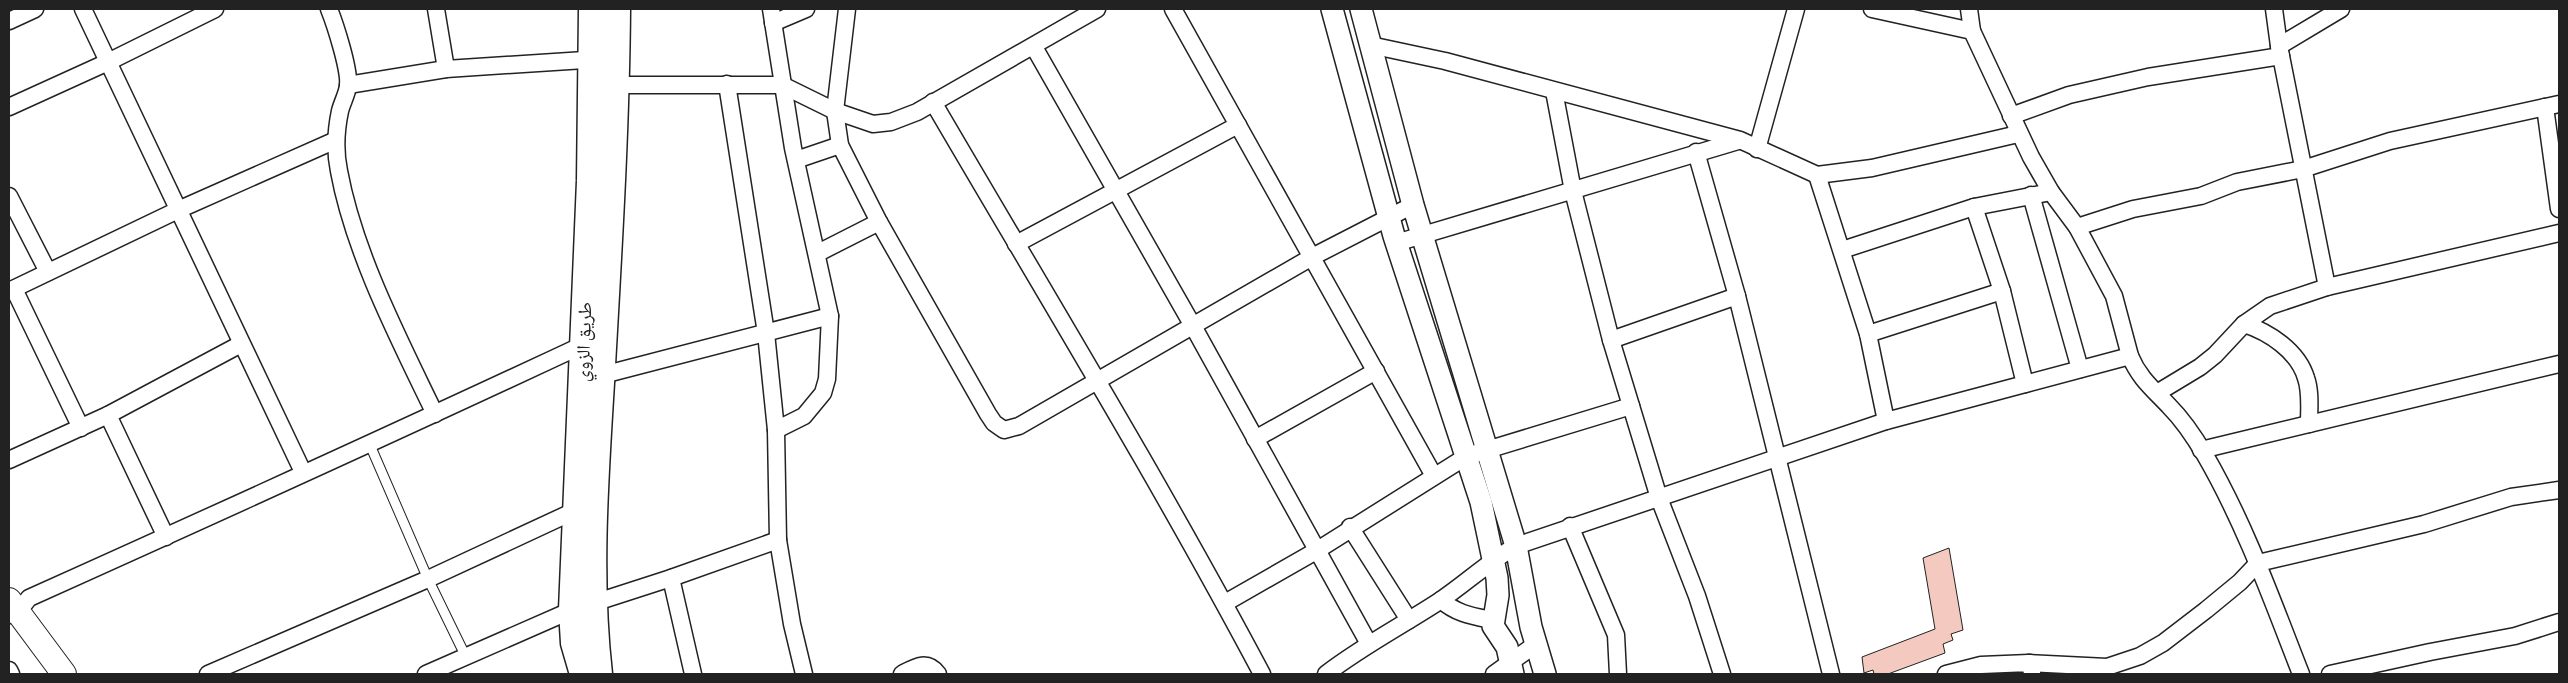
<svg xmlns="http://www.w3.org/2000/svg" width="2568" height="683" viewBox="0 0 2568 683" font-family="Cabin,'Noto Naskh Arabic',sans-serif">
	<style>
		.building { fill: #f3c9c0; stroke: #222 }
		.lines { fill: none; stroke-linecap: round; stroke-linejoin: round }
		.service-casing { stroke: #222; stroke-width: 11 }
		.minor-casing { stroke: #222; stroke-width: 19 }
		.tertiary-casing { stroke: #222; stroke-width: 24 }
		.secondary-casing { stroke: #222; stroke-width: 26 }
		.primary-casing { stroke: #222; stroke-width: 29 }
		.service { stroke: #fff; stroke-width: 9 }
		.minor { stroke: #fff; stroke-width: 16 }
		.tertiary { stroke: #fff; stroke-width: 21 }
		.secondary { stroke: #fff; stroke-width: 24 }
		.primary { stroke: #fff; stroke-width: 26 }
		.labels { text-anchor: middle; stroke-width: 4; stroke-linejoin: round; paint-order: stroke }
		.street-label { font-size: 19px; fill: #222; stroke: #fff }
	</style>
	<rect width="100%" height="100%" fill="#fff"/>
	<path class="building" d="M1949 548 1963 630 1951 634 1953 640 1943 644 1945 653 1888 674H1874L1873 670 1864 673 1862 657 1935 629 1923 558Z"/>
	<g class="lines">
		<defs>
			<path id="service" d="M370 445 428 579 465 655"/>
			<g id="minor">
				<path d="M83 9 303 472"/>
				<path d="M329 9C335 24 350 70 348 86 347 94 342 103 340 111 336 130 335 152 339 171 354 253 399 339 435 414"/>
				<path d="M436 9 446 69"/>
				<path d="M771 9 793 148 830 316 827 379 823 393 804 416 776 430"/>
				<path d="M847 9 835 111 840 145 879 222 988 414 994 423 1004 430 1019 426 1312 257 1413 205"/>
				<path d="M1173 9 1434 476"/>
				<path d="M1872 9 1972 31 2031 157 2051 192 2077 227 2114 296 2130 356 2025 384"/>
				<path d="M1969 9 1972 31"/>
				<path d="M2274 9 2279 46 2327 287"/>
				<path d="M9 21 35 9"/>
				<path d="M773 23 806 9"/>
				<path d="M1370 45 1445 61 1740 140 1817 175 1872 168 2018 134"/>
				<path d="M2279 46 2341 9"/>
				<path d="M1034 47 1193 326 1369 644"/>
				<path d="M727 84 766 333 776 430 778 540 792 624 804 674"/>
				<path d="M348 85 446 69 600 59"/>
				<path d="M608 85H782L835 111 873 124 891 122 917 112 1097 9"/>
				<path d="M1554 91 1573 191 1611 340 1659 498 1697 596 1722 674"/>
				<path d="M933 102C1044 292 1159 480 1262 674"/>
				<path d="M9 107 108 62 215 9"/>
				<path d="M2545 107 2559 209"/>
				<path d="M2011 116 2069 95 2148 77 2281 56"/>
				<path d="M1757 149 1796 9"/>
				<path d="M1696 152 1737 296 1831 674"/>
				<path d="M796 160 840 145"/>
				<path d="M1817 175 1868 334 1886 421"/>
				<path d="M2031 195 2080 369"/>
				<path d="M9 196 48 272"/>
				<path d="M2077 227 2133 209 2201 196 2237 182 2303 169 2390 141 2559 104"/>
				<path d="M1396 243 1738 141"/>
				<path d="M1016 244 1238 125"/>
				<path d="M1842 250 1974 207 2051 192"/>
				<path d="M818 253 879 222"/>
				<path d="M14 289 81 428"/>
				<path d="M9 291 178 210 336 140"/>
				<path d="M2244 324C2269 332 2298 351 2306 378 2311 392 2309 409 2309 424"/>
				<path d="M1868 334 2002 291"/>
				<path d="M1611 340 1737 296"/>
				<path d="M2130 356C2139 378 2153 389 2169 406 2183 420 2195 438 2205 455 2245 524 2272 600 2301 674"/>
				<path d="M595 377 830 316"/>
				<path d="M2157 393 2200 367 2215 355 2244 324 2270 306 2327 287 2559 233"/>
				<path d="M108 415 166 537"/>
				<path d="M1255 439 1376 371"/>
				<path d="M2201 450 2559 364"/>
				<path d="M9 460 108 415 241 344"/>
				<path d="M1570 526 1616 635 1618 674"/>
				<path d="M1350 527 1409 620"/>
				<path d="M671 578 693 674"/>
				<path d="M1441 600C1457 614 1472 616 1492 620"/>
				<path d="M1225 603 1316 551 1467 456 1631 406"/>
				<path d="M9 615 18 612 29 598C216 514 403 429 589 342"/>
				<path d="M2029 663 2107 667 2140 656 2163 643 2206 610 2240 582 2258 563 2424 524 2511 497 2559 490"/>
				<path d="M9 670 11 674"/>
				<path d="M208 674 428 579 583 507"/>
				<path d="M426 674 572 610 671 578 778 540"/>
				<path d="M902 674C915 667 927 659 938 674"/>
				<path d="M1326 674C1361 647 1401 626 1438 602 1465 584 1488 562 1516 546L1886 421 2025 384 2002 291 1974 207"/>
				<path d="M1494 674 1536 644"/>
				<path d="M1946 674 1981 665 2029 663 2032 672"/>
				<path d="M2330 674 2430 652 2515 636 2559 622"/>
			</g>
			<g id="tertiary">
				<path d="M1332 9 1394 236 1481 502 1497 578 1498 595 1493 626 1507 647 1513 674"/>
				<path d="M1361 9 1413 205 1516 546 1531 627 1545 674"/>
			</g>
			<path id="secondary" d="M9 600 64 674"/>
			<g id="primary">
				<path d="M583 674 574 643 572 610 590 181 592 9"/>
				<path d="M599 674C588 578 595 480 601 383 608 258 616 134 617 9"/>
			</g>
		</defs>
		<use href="#service" class="service-casing"/>
		<use href="#minor" class="minor-casing"/>
		<use href="#tertiary" class="tertiary-casing"/>
		<use href="#secondary" class="secondary-casing"/>
		<use href="#primary" class="primary-casing"/>
		<use href="#service" class="service"/>
		<use href="#minor" class="minor"/>
		<use href="#tertiary" class="tertiary"/>
		<use href="#secondary" class="secondary"/>
		<use href="#primary" class="primary"/>
	</g>
	<g class="labels">
		<g class="street-label">
			<text transform="translate(583 342) rotate(-88)" y="7">طريق الزوي</text>
		</g>
	</g>
	<rect width="2568" height="683" fill="none" stroke="#222222" stroke-width="20"/>
</svg>
